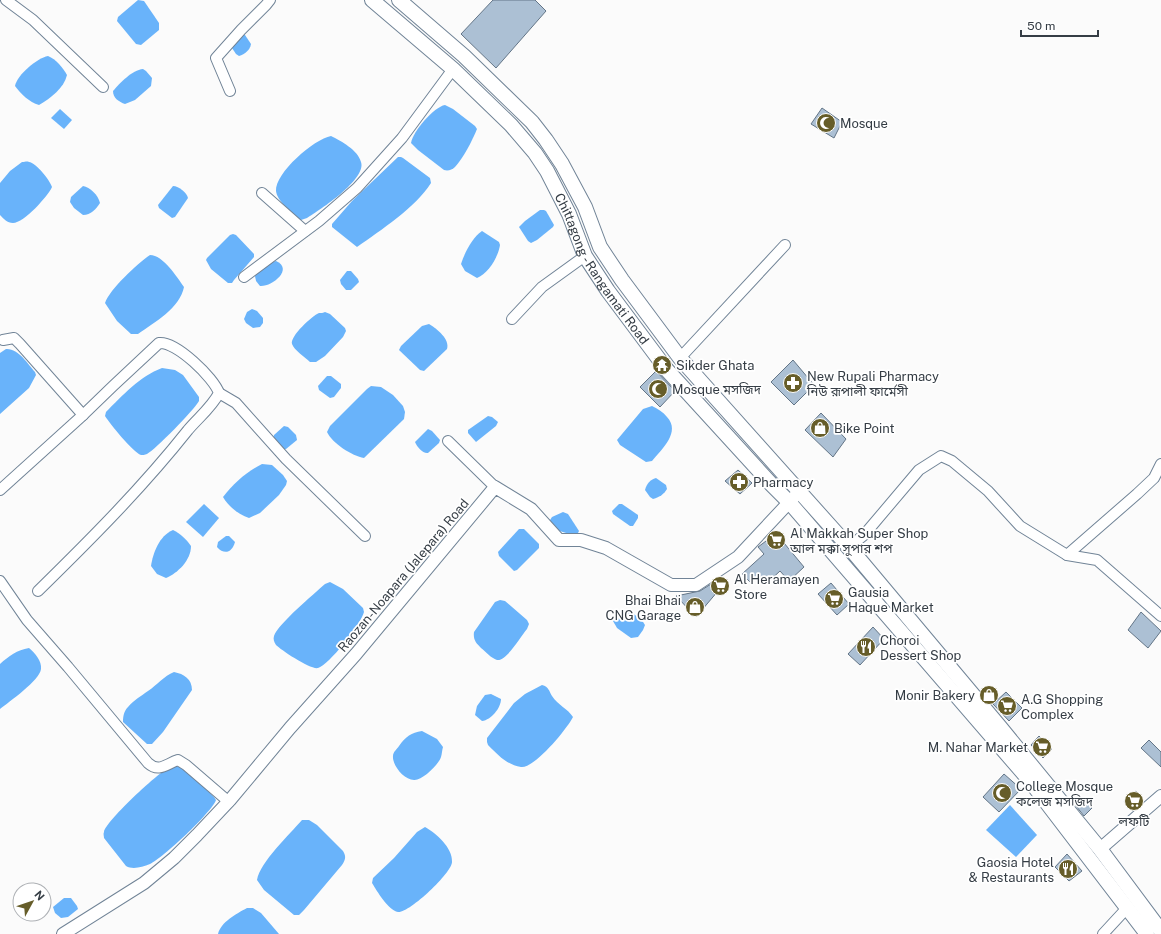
<svg xmlns="http://www.w3.org/2000/svg" width="1161" height="934" viewBox="0 0 1161 934" font-family="'Public Sans','Noto Sans Bengali',sans-serif">
	<style>
		.water { fill: #69b3fa }
		.building { fill: #acc0d4; stroke: #637587 }
		.lines { fill: none; stroke-linecap: round; stroke-linejoin: round }
		.minor-casing { stroke: #718497; stroke-width: 12 }
		.major-casing { stroke: #718497; stroke-width: 14 }
		.highway-casing { stroke: #718497; stroke-width: 16 }
		.minor { stroke: #fff; stroke-width: 10 }
		.major { stroke: #fff; stroke-width: 12 }
		.highway { stroke: #fff; stroke-width: 14 }
		.labels { text-anchor: middle; stroke-width: 3.5; stroke-linejoin: round; paint-order: stroke }
		.poi-label { font-size: 13px; fill: #353d45; stroke: #fff; text-anchor: start }
		.street-label { font-size: 13px; fill: #353d45; stroke: #fff }
	</style>
	<rect width="100%" height="100%" fill="#fbfbfb"/>
	<g class="water">
		<path d="M138 0 144 1 159 23V30L141 45 136 44 117 21 118 17Z"/>
		<path d="M241 35H245L251 44C250 50 245 54 239 56L236 54 232 48 234 42Z"/>
		<path d="M48 56C56 59 63 68 67 75 64 88 51 98 39 105 29 102 21 94 15 86 17 75 37 58 48 56Z"/>
		<path d="M143 69 146 71 152 78 151 86 135 100 125 104C119 102 113 98 113 91 120 83 132 70 143 69Z"/>
		<path d="M445 105 453 109 475 126 477 129C472 141 464 157 455 167 452 170 448 171 444 170L418 150 411 143C413 131 434 107 445 105Z"/>
		<path d="M60 109 72 120 64 129 51 118Z"/>
		<path d="M331 136C341 141 358 150 361 162 367 179 320 210 307 218L301 220 297 218C291 211 277 201 276 191 275 173 314 139 331 136Z"/>
		<path d="M398 157H401L403 158 430 178 431 183C415 208 381 230 357 247L332 227V224L352 201Z"/>
		<path d="M22 162C25 162 27 161 29 162 36 163 50 180 52 187 48 196 24 223 13 223 7 223 4 219 0 215V183L10 171Z"/>
		<path d="M83 186C90 187 98 195 100 203 96 209 91 215 83 215L74 208 70 202 71 197Z"/>
		<path d="M173 186C179 186 187 193 188 198L175 217 172 218 159 208 158 205Z"/>
		<path d="M540 210H544L546 211 554 225 553 227 537 240 531 243 528 241 519 227 525 221Z"/>
		<path d="M482 231 499 242 500 245C498 257 489 273 477 278L465 271 461 264C465 252 472 238 482 231Z"/>
		<path d="M233 234 236 235 254 254V257L234 280 232 283H228L211 269 206 260 207 258 230 235Z"/>
		<path d="M150 255C163 255 177 277 184 287 180 308 155 322 138 334H131L117 321 105 303C110 289 137 264 150 255Z"/>
		<path d="M276 261C294 269 272 287 260 286L256 281 255 276C260 270 268 262 276 261Z"/>
		<path d="M347 271H351L358 279 359 282 351 290H346L341 284 340 280Z"/>
		<path d="M252 309 257 311 263 318V323L260 327 253 328 246 323 244 319 247 312Z"/>
		<path d="M325 312 330 314 345 328 346 331 343 337 325 356 316 362H310C305 357 294 350 292 344 290 336 312 316 319 313 320 313 324 313 325 312Z"/>
		<path d="M429 324C437 329 450 339 447 349L424 371 420 370 399 350 401 346 422 326Z"/>
		<path d="M6 349C18 348 28 364 35 372L36 375 29 388 0 414V353Z"/>
		<path d="M162 368 175 370 183 375 199 397V401C194 410 155 450 147 454 145 455 142 455 141 455 133 452 110 424 105 416L106 412C122 396 140 376 162 368Z"/>
		<path d="M327 376H331L341 384V388L334 397 330 398 319 390 318 386Z"/>
		<path d="M371 386 381 387 393 395 403 406 405 412 404 419 364 458C352 456 332 443 327 432L330 426 367 389Z"/>
		<path d="M652 406C658 409 663 412 667 417 681 432 662 449 652 461L646 462 620 445 617 440 643 409Z"/>
		<path d="M488 416 492 417 498 422 496 426 476 442 468 433V430Z"/>
		<path d="M284 426 288 427 296 435 297 440 286 449H281L273 439 274 435Z"/>
		<path d="M428 429 432 431 440 440 439 443 428 453C423 454 417 447 415 442Z"/>
		<path d="M262 464 272 465 283 475 287 481 286 485 279 495 260 513 249 518C239 515 228 506 223 497 234 483 246 472 262 464Z"/>
		<path d="M656 478 666 485 667 489C664 494 660 497 653 499L650 497 645 490C647 483 650 480 656 478Z"/>
		<path d="M204 504 219 518 203 537 186 522Z"/>
		<path d="M619 504H622L638 515V518L633 526H630L613 514 612 511Z"/>
		<path d="M563 512 568 514 579 531 578 533C568 535 554 532 550 520L552 517Z"/>
		<path d="M519 529H524L539 544V548L517 570 514 571 499 556 498 552Z"/>
		<path d="M173 530C181 534 186 539 191 546 191 560 178 573 166 578L157 574 151 566C153 553 159 536 173 530Z"/>
		<path d="M226 536H229L235 542C232 553 224 555 217 547L218 542Z"/>
		<path d="M330 582 343 589 363 608 364 612C361 624 329 665 318 668 311 670 281 650 276 645 274 642 273 639 274 636 278 624 314 594 325 584Z"/>
		<path d="M500 600 505 601 527 620 529 624 527 629C521 636 506 662 497 660 491 658 486 652 481 648 476 643 473 640 474 632L495 602Z"/>
		<path d="M622 610C630 610 641 618 645 625L643 630 638 637 631 638 617 628 613 621 616 614Z"/>
		<path d="M29 648C35 653 42 661 41 669 40 680 9 702 0 709V664C9 656 17 650 29 648Z"/>
		<path d="M174 672C184 674 192 679 192 690L163 732 152 744H147L123 722C123 716 124 711 128 707 134 700 141 696 148 691 157 685 164 676 174 672Z"/>
		<path d="M542 685C549 687 549 691 552 696 558 705 568 709 573 717 567 729 534 769 521 767 507 765 498 755 488 745L487 742V738L514 703 525 694Z"/>
		<path d="M491 694 501 699C501 708 491 720 482 721L475 715 477 706 485 695Z"/>
		<path d="M422 731 437 739 443 747C442 750 442 754 441 757 439 764 422 781 414 780 404 780 392 765 393 756 393 752 397 749 399 746 406 736 411 733 422 731Z"/>
		<path d="M177 766 185 769 214 797 216 800C212 812 162 859 150 864 142 867 133 870 126 866L104 838C104 836 103 834 104 832 106 821 154 777 165 770 169 768 173 767 177 766Z"/>
		<path d="M1010 805 1037 835 1016 857 986 830Z"/>
		<path d="M302 820H309L317 825 343 851C346 856 346 859 342 865L304 910 299 915H294L264 890 257 880C260 862 290 834 302 820Z"/>
		<path d="M425 827C436 833 453 848 452 862 452 873 408 914 398 912 388 910 377 891 372 883L373 878 394 858 417 832Z"/>
		<path d="M64 898H71L77 906 78 909 68 917 61 918 55 913 53 907Z"/>
		<path d="M247 908H253L261 913 279 934H218C221 922 236 914 247 908Z"/>
	</g>
	<g class="building">
		<path d="M493 0H535L546 11 496 68 461 34Z"/>
		<path d="M822 108 842 122 834 138 811 124Z"/>
		<path d="M793 360 814 385 794 405 771 382Z"/>
		<path d="M656 371 675 391 660 407 640 387Z"/>
		<path d="M821 413 846 439 833 457 805 430Z"/>
		<path d="M738 470 752 483 740 494 725 481Z"/>
		<path d="M774 531 804 567 789 581 780 571 766 584 758 576 751 583 742 574 764 554 758 547 770 538 768 536Z"/>
		<path d="M719 579 727 588 720 593 718 591 696 617 676 596 700 591Z"/>
		<path d="M831 583 849 604 837 615 818 594Z"/>
		<path d="M1141 612 1161 631 1148 648 1128 630Z"/>
		<path d="M873 627 884 639 860 665 848 654Z"/>
		<path d="M987 688 996 697 991 703 982 693Z"/>
		<path d="M1006 692 1022 708 1009 721 993 704Z"/>
		<path d="M1039 736 1052 749 1043 758 1031 745Z"/>
		<path d="M1149 740 1161 752V767L1141 748Z"/>
		<path d="M1004 774 1021 789 999 812 983 797Z"/>
		<path d="M1136 791 1143 801 1133 811 1124 801Z"/>
		<path d="M1079 794 1092 808 1084 816 1072 801Z"/>
		<path d="M1067 854 1082 871 1069 881 1055 867Z"/>
	</g>
	<g class="lines">
		<defs>
			<g id="minor">
				<path d="M6 0 33 20 103 87"/>
				<path d="M230 91 216 58 241 30 266 5 270 0"/>
				<path d="M262 193 305 231"/>
				<path d="M244 277 319 221 357 188 402 138 453 69"/>
				<path d="M512 319 542 287 585 256"/>
				<path d="M3 340 14 338 20 344 83 415"/>
				<path d="M680 358 785 245"/>
				<path d="M219 393 236 403 286 459 365 536"/>
				<path d="M448 441 495 487"/>
				<path d="M0 490 83 415 113 386 159 343C176 341 214 378 219 393 212 407 198 418 188 430 142 488 90 540 38 591"/>
				<path d="M849 547 864 535 919 470 941 456 952 461 988 491 1020 526 1067 555 1097 560 1161 616"/>
				<path d="M1067 555 1137 494 1154 478 1161 464"/>
				<path d="M0 581 27 620 68 667 148 763C159 773 166 764 178 760L186 765 229 802"/>
				<path d="M1103 934 1127 908"/>
			</g>
			<g id="major">
				<path d="M1100 849 1161 796"/>
				<path d="M63 934 144 883 174 858 197 835 230 800 290 728 356 654 495 487 531 509 559 540H581L606 548 671 585H696L738 557 795 496"/>
			</g>
			<g id="highway">
				<path id="s1" d="M372 0 453 69 511 125 535 153 547 171 569 214 585 256 608 291 667 370 772 485 790 503 1030 781 1147 934"/>
				<path d="M399 0 464 56 532 122 546 140 562 164 585 207 600 247 622 280 680 358 849 547 1000 727 1100 849 1161 931"/>
			</g>
		</defs>
		<use href="#minor" class="minor-casing"/>
		<use href="#major" class="major-casing"/>
		<use href="#highway" class="highway-casing"/>
		<use href="#minor" class="minor"/>
		<use href="#major" class="major"/>
		<use href="#highway" class="highway"/>
	</g>
	<defs>
		<symbol id="mosque-disc" viewBox="-11 -11 22 22"><circle r="9.5" fill="#665d29" stroke="#fff"/><path d="M3.5-4.9A6 6 0 1 0 3.5 4.9A5 5 0 1 1 3.5-4.9Z" fill="#fff"/></symbol>
		<symbol id="temple-disc" viewBox="-11 -11 22 22"><circle r="9.5" fill="#665d29" stroke="#fff"/><path d="M0-6L5-2H3V0L6.5 2.5H4V6H1.5V3h-3V6H-4V2.5H-6.5L-3 0V-2H-5Z" fill="#fff"/></symbol>
		<symbol id="pharmacy-disc" viewBox="-11 -11 22 22"><circle r="9.5" fill="#665d29" stroke="#fff"/><path d="M-2-6h4v4h4v4h-4v4h-4v-4h-4v-4h4Z" fill="#fff"/></symbol>
		<symbol id="shop-disc" viewBox="-11 -11 22 22"><circle r="9.5" fill="#665d29" stroke="#fff"/><path d="M-5-2.5h2.3a2.7 3.5 0 0 1 5.4 0H5L5.5 6h-11ZM-1.5-2.5h3a1.5 2.3 0 0 0-3 0Z" fill="#fff"/></symbol>
		<symbol id="supermarket-disc" viewBox="-11 -11 22 22"><circle r="9.5" fill="#665d29" stroke="#fff"/><path d="M-6-5.5h2.5l.6 2H6L4.5 2H-2.5L-4.4-4H-6ZM-1.5 3.2a1.3 1.3 0 1 0 .1 0ZM3 3.2a1.3 1.3 0 1 0 .1 0Z" fill="#fff"/></symbol>
		<symbol id="restaurant-disc" viewBox="-11 -11 22 22"><circle r="9.5" fill="#665d29" stroke="#fff"/><path d="M-5-6h1v4h1v-4h1v4h1v-4h1v5L-1.5 .5V6h-2V.5L-5-1ZM5-6V6H3V1.5H1.5Q1.5-4 5-6Z" fill="#fff"/></symbol>
	</defs>
	<g fill-rule="evenodd">
		<use href="#mosque-disc" x="815" y="112" width="22" height="22"/>
		<use href="#temple-disc" x="651" y="354" width="22" height="22"/>
		<use href="#pharmacy-disc" x="782" y="372" width="22" height="22"/>
		<use href="#mosque-disc" x="647" y="378" width="22" height="22"/>
		<use href="#shop-disc" x="809" y="417" width="22" height="22"/>
		<use href="#pharmacy-disc" x="728" y="471" width="22" height="22"/>
		<use href="#supermarket-disc" x="765" y="529" width="22" height="22"/>
		<use href="#supermarket-disc" x="709" y="575" width="22" height="22"/>
		<use href="#supermarket-disc" x="823" y="588" width="22" height="22"/>
		<use href="#shop-disc" x="684" y="596" width="22" height="22"/>
		<use href="#restaurant-disc" x="855" y="636" width="22" height="22"/>
		<use href="#shop-disc" x="978" y="684" width="22" height="22"/>
		<use href="#supermarket-disc" x="996" y="695" width="22" height="22"/>
		<use href="#supermarket-disc" x="1031" y="736" width="22" height="22"/>
		<use href="#mosque-disc" x="991" y="782" width="22" height="22"/>
		<use href="#supermarket-disc" x="1123" y="790" width="22" height="22"/>
		<use href="#restaurant-disc" x="1057" y="858" width="22" height="22"/>
	</g>
	<g class="labels">
		<g class="poi-label">
			<text x="840" y="128">Mosque</text>
			<text x="676" y="370">Sikder Ghata</text>
			<text x="807" y="381">New Rupali Pharmacy<tspan x="807" dy="15">নিউ রূপালী ফার্মেসী</tspan></text>
			<text x="672" y="394">Mosque মসজিদ</text>
			<text x="834" y="433">Bike Point</text>
			<text x="753" y="487">Pharmacy</text>
			<text x="790" y="538">Al Makkah Super Shop<tspan x="790" dy="15">আল মক্কা সুপার শপ</tspan></text>
			<text x="734" y="584">Al Heramayen<tspan x="734" dy="15">Store</tspan></text>
			<text x="848" y="597">Gausia<tspan x="848" dy="15">Haque Market</tspan></text>
			<text x="681" y="605" text-anchor="end">Bhai Bhai<tspan x="681" dy="15">CNG Garage</tspan></text>
			<text x="880" y="645">Choroi<tspan x="880" dy="15">Dessert Shop</tspan></text>
			<text x="975" y="700" text-anchor="end">Monir Bakery</text>
			<text x="1021" y="704">A.G Shopping<tspan x="1021" dy="15">Complex</tspan></text>
			<text x="1028" y="752" text-anchor="end">M. Nahar Market</text>
			<text x="1016" y="791">College Mosque<tspan x="1016" dy="15">কলেজ মসজিদ</tspan></text>
			<text x="1134" y="826" text-anchor="middle">লফটি</text>
			<text x="1054" y="867" text-anchor="end">Gaosia Hotel<tspan x="1054" dy="15">&amp; Restaurants</tspan></text>
		</g>
		<g class="street-label">
			<text dy="5" stroke="none"><textPath href="#s1" startOffset="358">Chittagong - Rangamati Road</textPath></text>
			<text transform="translate(403 575) rotate(-50)" y="5">Raozan-Noapara (Jalepara) Road</text>
		</g>
	</g>
	<g transform="translate(32 902) rotate(50)"><circle r="19" fill="#ffffff" stroke="#aeb1b5"/>
	<path d="M0-3L7 15L0 10L-7 15Z" fill="#665d29"/>
	<text y="-6" font-size="11" font-weight="bold" text-anchor="middle" fill="#353d45">N</text>
	</g>
	<path d="M1021 30v6h77v-6" fill="none" stroke="#353d45" stroke-width="2"/>
	<text x="1027" y="30" font-size="12" fill="#353d45" stroke="#ffffff" stroke-width="3" paint-order="stroke">50 m</text>
</svg>
